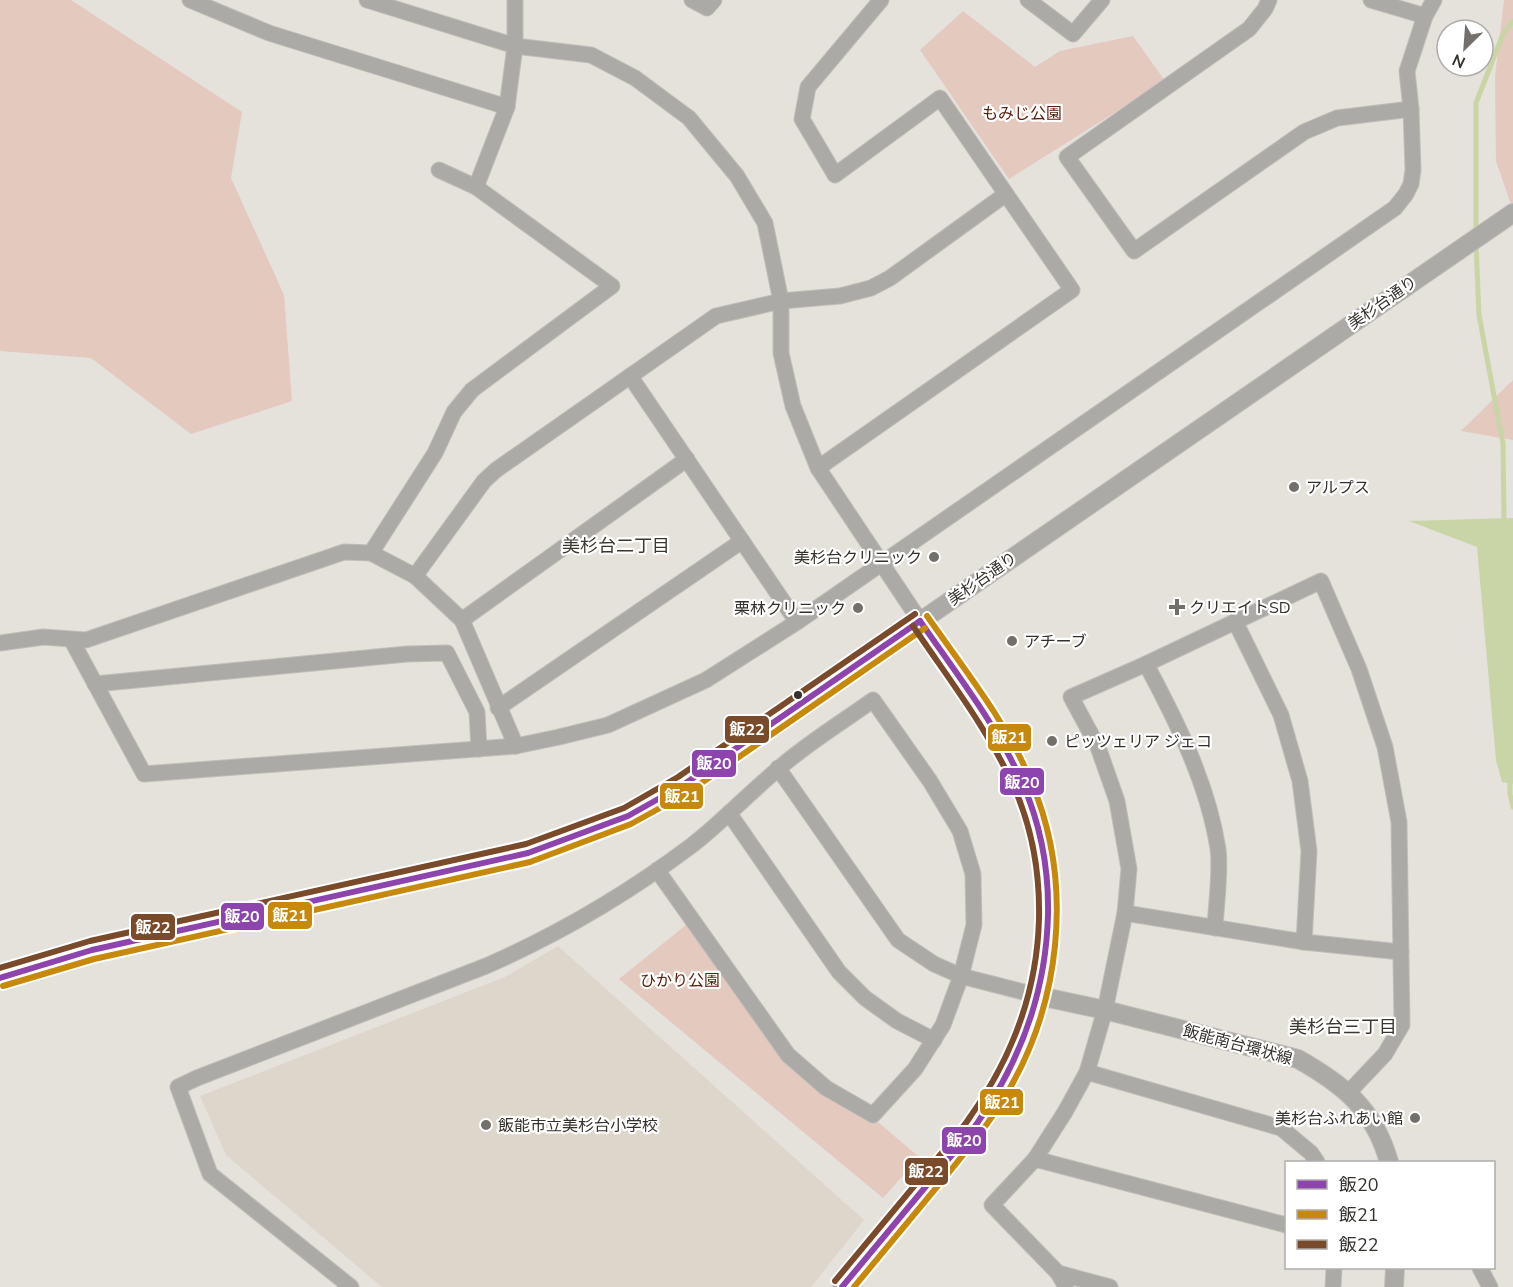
<svg xmlns="http://www.w3.org/2000/svg" width="1513" height="1287" viewBox="0 0 1513 1287" font-family="'Nunito Sans','Noto Sans JP',sans-serif">
	<style>
		.built { fill: #ddd6ca }
		.green { fill: #e4c9bf }
		.water { fill: #cad5a7 }
		.lines { fill: none; stroke-linecap: round; stroke-linejoin: round }
		.stream { stroke: #cad5a7; stroke-width: 5 }
		.minor-casing { stroke: #c1beb9; stroke-width: 17 }
		.tertiary-casing { stroke: #c1beb9; stroke-width: 20 }
		.minor { stroke: #acaaa7; stroke-width: 15 }
		.tertiary { stroke: #acaaa7; stroke-width: 18 }
		.bus-1-casing { stroke: #fff; stroke-width: 10 }
		.bus-2-casing { stroke: #fff; stroke-width: 10 }
		.bus-3-casing { stroke: #fff; stroke-width: 10 }
		.bus-1 { stroke: #8e44ad; stroke-width: 6 }
		.bus-2 { stroke: #c6890c; stroke-width: 6 }
		.bus-3 { stroke: #7a4b2a; stroke-width: 6 }
		.poi-dot { fill: #736f6b; stroke: #fff; stroke-width: 2 }
		.bus-dot { fill: #35322e; stroke: #fff; stroke-width: 2 }
		.labels { text-anchor: middle; stroke-width: 4.5; stroke-linejoin: round; paint-order: stroke }
		.park-label { font-size: 16px; fill: #5c200d; stroke: #fff }
		.street-label { font-size: 16px; fill: #35322e; stroke: #fff }
		.poi-label { font-size: 16px; fill: #35322e; stroke: #fff; text-anchor: start }
		.neighbourhood-label { font-size: 18px; fill: #3c372e; stroke: #fff }
		.line-badge { stroke: #fff; stroke-width: 2 }
		.badge-label { font-size: 16px; text-anchor: middle; font-weight: bold; fill: #fff }
	</style>
	<rect width="100%" height="100%" fill="#e5e1db"/>
	<path class="built" d="M558 946 864 1220 811 1287H382L226 1155 200 1096 505 977Z"/>
	<g class="green">
		<path d="M0 0H71L242 112 231 178 284 295 292 401 191 434 91 358 0 351Z"/>
		<path d="M1504 0H1513V210L1496 161 1495 77Z"/>
		<path d="M963 11 1035 67 1060 51 1133 36 1165 81 1009 179 920 50Z"/>
		<path d="M1513 380V440L1461 431Z"/>
		<path d="M686 925 780 1054 854 1111 878 1122 919 1157 883 1198 619 979Z"/>
	</g>
	<path class="water" d="M1513 518V784L1502 782 1496 760 1477 547 1409 521Z"/>
	<g class="lines">
		<g class="stream">
			<path d="M1476 234V103L1503 34 1513 21"/>
			<path d="M1476 243 1479 315 1503 444 1504 518"/>
			<path d="M1510 783V794L1513 807"/>
		</g>
		<defs>
			<g id="minor">
				<path d="M190 0 269 33 507 107"/>
				<path d="M367 0 515 46 591 55 635 78 689 118 737 176 765 223 781 301V353L793 406 818 468 920 621"/>
				<path d="M692 0 707 8 714 0"/>
				<path d="M1028 0 1073 34 1102 0"/>
				<path d="M1269 0 1265 9 1249 29 1067 157 1134 251 1304 132 1337 118 1411 109"/>
				<path d="M1371 0 1425 16"/>
				<path d="M439 170 476 187 507 107 515 46V0"/>
				<path d="M630 376 797 622"/>
				<path d="M818 468 1072 290 940 98 835 175 802 119 808 87 881 0"/>
				<path d="M371 553 435 453 454 412 472 390 612 286 476 187"/>
				<path d="M415 576 484 481 496 470 716 316 781 301 840 296 871 288 890 278 1006 194"/>
				<path d="M462 620 687 459"/>
				<path d="M1235 621 1281 715 1300 781 1309 851 1304 942"/>
				<path d="M72 641 144 774 516 746 559 737 608 725 706 680 797 622 1395 208 1406 194 1411 184 1413 170 1411 109 1407 71 1425 16 1434 0"/>
				<path d="M0 643 43 637 86 640 344 552 371 553 415 576 462 620 516 746"/>
				<path d="M1146 664C1177 722 1208 784 1218 849 1221 870 1216 906 1215 928"/>
				<path d="M95 684 407 654 447 653 477 712 479 749"/>
				<path d="M498 708 742 541"/>
				<path d="M778 768 898 940 934 964 961 976 1039 996"/>
				<path d="M729 813 839 972 865 998 897 1021 934 1040"/>
				<path d="M1125 913 1304 942 1401 952"/>
				<path d="M1087 1072 1281 1128 1311 1153 1317 1162"/>
				<path d="M1035 1159 1286 1225"/>
				<path d="M1480 1268 1490 1287"/>
				<path d="M1058 1273 1110 1287"/>
				<path d="M351 1287 210 1174 178 1087 197 1078 486 966C559 934 627 894 691 846 721 823 748 794 777 770 806 744 841 723 873 700L930 781 960 831 973 874 974 925 961 976 943 1025 915 1069 873 1115 826 1088 788 1055 657 870"/>
				<path d="M1066 1287 1058 1273 992 1205 1035 1159 1065 1112 1087 1072 1105 1010 1125 913 1129 869 1117 801 1098 747 1071 697 1146 664 1321 581 1359 669 1385 747 1399 822 1402 1025 1385 1054 1349 1092"/>
				<path d="M1333 1287 1334 1268"/>
			</g>
			<g id="tertiary">
				<path d="M0 978 18 971 92 950 528 853 585 833 628 816 683 785 1513 213"/>
				<path d="M1039 996 1105 1010 1298 1059C1344 1085 1374 1109 1389 1162"/>
				<path d="M842 1287C871 1252 900 1217 929 1182 945 1162 963 1143 978 1122 1024 1058 1050 985 1048 906 1047 863 1039 822 1022 783 998 727 954 672 920 621"/>
				<path d="M1394 1287 1395 1268"/>
			</g>
		</defs>
		<use href="#minor" class="minor-casing"/>
		<use href="#tertiary" class="tertiary-casing"/>
		<use href="#minor" class="minor"/>
		<use href="#tertiary" class="tertiary"/>
		<defs>
			<g id="bus-1">
				<path d="M0 978 92 950 528 853 628 816 683 785 920 621"/>
				<path d="M842 1287C872 1251 902 1215 932 1179 947 1160 964 1142 978 1122 1021 1060 1046 991 1048 915 1049 870 1040 823 1022 782 996 724 956 673 920 621"/>
			</g>
			<g id="bus-2">
				<path d="M3 986 94 959 530 862 631 824 687 793 925 628"/>
				<path d="M854 1287C883 1252 912 1217 941 1182 962 1156 984 1131 1001 1103 1061 1008 1075 885 1031 781 1006 721 964 669 927 616"/>
			</g>
			<g id="bus-3">
				<path d="M0 968 90 941 526 844 624 808 678 777 915 614"/>
				<path d="M835 1281C865 1245 895 1209 925 1173 940 1154 957 1137 970 1117 1012 1058 1037 991 1039 919 1040 874 1032 828 1014 787 988 729 948 678 913 626"/>
			</g>
		</defs>
		<use href="#bus-1" class="bus-1-casing"/>
		<use href="#bus-2" class="bus-2-casing"/>
		<use href="#bus-3" class="bus-3-casing"/>
		<use href="#bus-1" class="bus-1"/>
		<use href="#bus-2" class="bus-2"/>
		<use href="#bus-3" class="bus-3"/>
	</g>
	<g class="poi-dot">
		<circle cx="1294" cy="487" r="6"/>
		<circle cx="934" cy="557" r="6"/>
		<path d="M1174 598h6v6h6v6h-6v6h-6v-6h-6v-6h6z"/>
		<circle cx="858" cy="608" r="6"/>
		<circle cx="1012" cy="641" r="6"/>
		<circle cx="1052" cy="741" r="6"/>
		<circle cx="1415" cy="1118" r="6"/>
		<circle cx="486" cy="1125" r="6"/>
	</g>
	<circle class="bus-dot" cx="798" cy="695" r="5"/>
	<g class="labels">
		<g class="park-label">
			<text x="1022" y="119">もみじ公園</text>
			<text x="680" y="986">ひかり公園</text>
		</g>
		<g class="street-label">
			<text transform="translate(1382 302) rotate(-35)" y="6">美杉台通り</text>
			<text transform="translate(982 578) rotate(-35)" y="6">美杉台通り</text>
			<text transform="translate(1238 1044) rotate(15)" y="6">飯能南台環状線</text>
		</g>
		<g class="poi-label">
			<text x="1306" y="493">アルプス</text>
			<text x="922" y="563" text-anchor="end">美杉台クリニック</text>
			<text x="1189" y="613">クリエイトSD</text>
			<text x="846" y="614" text-anchor="end">栗林クリニック</text>
			<text x="1024" y="647">アチーブ</text>
			<text x="1064" y="747">ピッツェリア ジェコ</text>
			<text x="1403" y="1124" text-anchor="end">美杉台ふれあい館</text>
			<text x="498" y="1131">飯能市立美杉台小学校</text>
		</g>
		<g class="neighbourhood-label">
			<text x="616" y="552">美杉台二丁目</text>
			<text x="1343" y="1033">美杉台三丁目</text>
		</g>
	</g>
	<g class="line-badge">
		<rect x="724" y="715" width="46" height="29" rx="6" fill="#7a4b2a"/>
		<rect x="987" y="723" width="45" height="29" rx="6" fill="#c6890c"/>
		<rect x="691" y="749" width="46" height="29" rx="6" fill="#8e44ad"/>
		<rect x="999" y="767" width="46" height="29" rx="6" fill="#8e44ad"/>
		<rect x="659" y="782" width="45" height="28" rx="6" fill="#c6890c"/>
		<rect x="267" y="901" width="46" height="29" rx="6" fill="#c6890c"/>
		<rect x="220" y="902" width="45" height="29" rx="6" fill="#8e44ad"/>
		<rect x="130" y="913" width="46" height="28" rx="6" fill="#7a4b2a"/>
		<rect x="979" y="1088" width="45" height="28" rx="6" fill="#c6890c"/>
		<rect x="941" y="1126" width="46" height="29" rx="6" fill="#8e44ad"/>
		<rect x="904" y="1157" width="45" height="29" rx="6" fill="#7a4b2a"/>
	</g>
	<g class="badge-label">
		<text x="747" y="735">飯22</text>
		<text x="1009" y="743">飯21</text>
		<text x="714" y="769">飯20</text>
		<text x="1022" y="788">飯20</text>
		<text x="682" y="802">飯21</text>
		<text x="290" y="921">飯21</text>
		<text x="242" y="922">飯20</text>
		<text x="153" y="933">飯22</text>
		<text x="1002" y="1108">飯21</text>
		<text x="964" y="1146">飯20</text>
		<text x="926" y="1177">飯22</text>
	</g>
	<rect x="1285" y="1161" width="210" height="108" fill="#ffffff" stroke="#aeadab" stroke-width="1.5"/>
	<rect x="1297" y="1180" width="30" height="9" fill="#8e44ad" stroke="#aeadab" stroke-width="1.5"/>
	<text x="1339" y="1191" font-size="18" fill="#35322e">飯20</text>
	<rect x="1297" y="1210" width="30" height="9" fill="#c6890c" stroke="#aeadab" stroke-width="1.5"/>
	<text x="1339" y="1221" font-size="18" fill="#35322e">飯21</text>
	<rect x="1297" y="1240" width="30" height="9" fill="#7a4b2a" stroke="#aeadab" stroke-width="1.5"/>
	<text x="1339" y="1251" font-size="18" fill="#35322e">飯22</text>
	<g transform="translate(1465 48) rotate(205)"><circle r="28" fill="#ffffff" stroke="#aeadab" stroke-width="1.5"/>
	<path d="M0-4.5L10 22L0 15L-10 22Z" fill="#736f6b"/>
	<text y="-9" font-size="16" font-weight="bold" text-anchor="middle" fill="#35322e">N</text>
	</g>
</svg>
